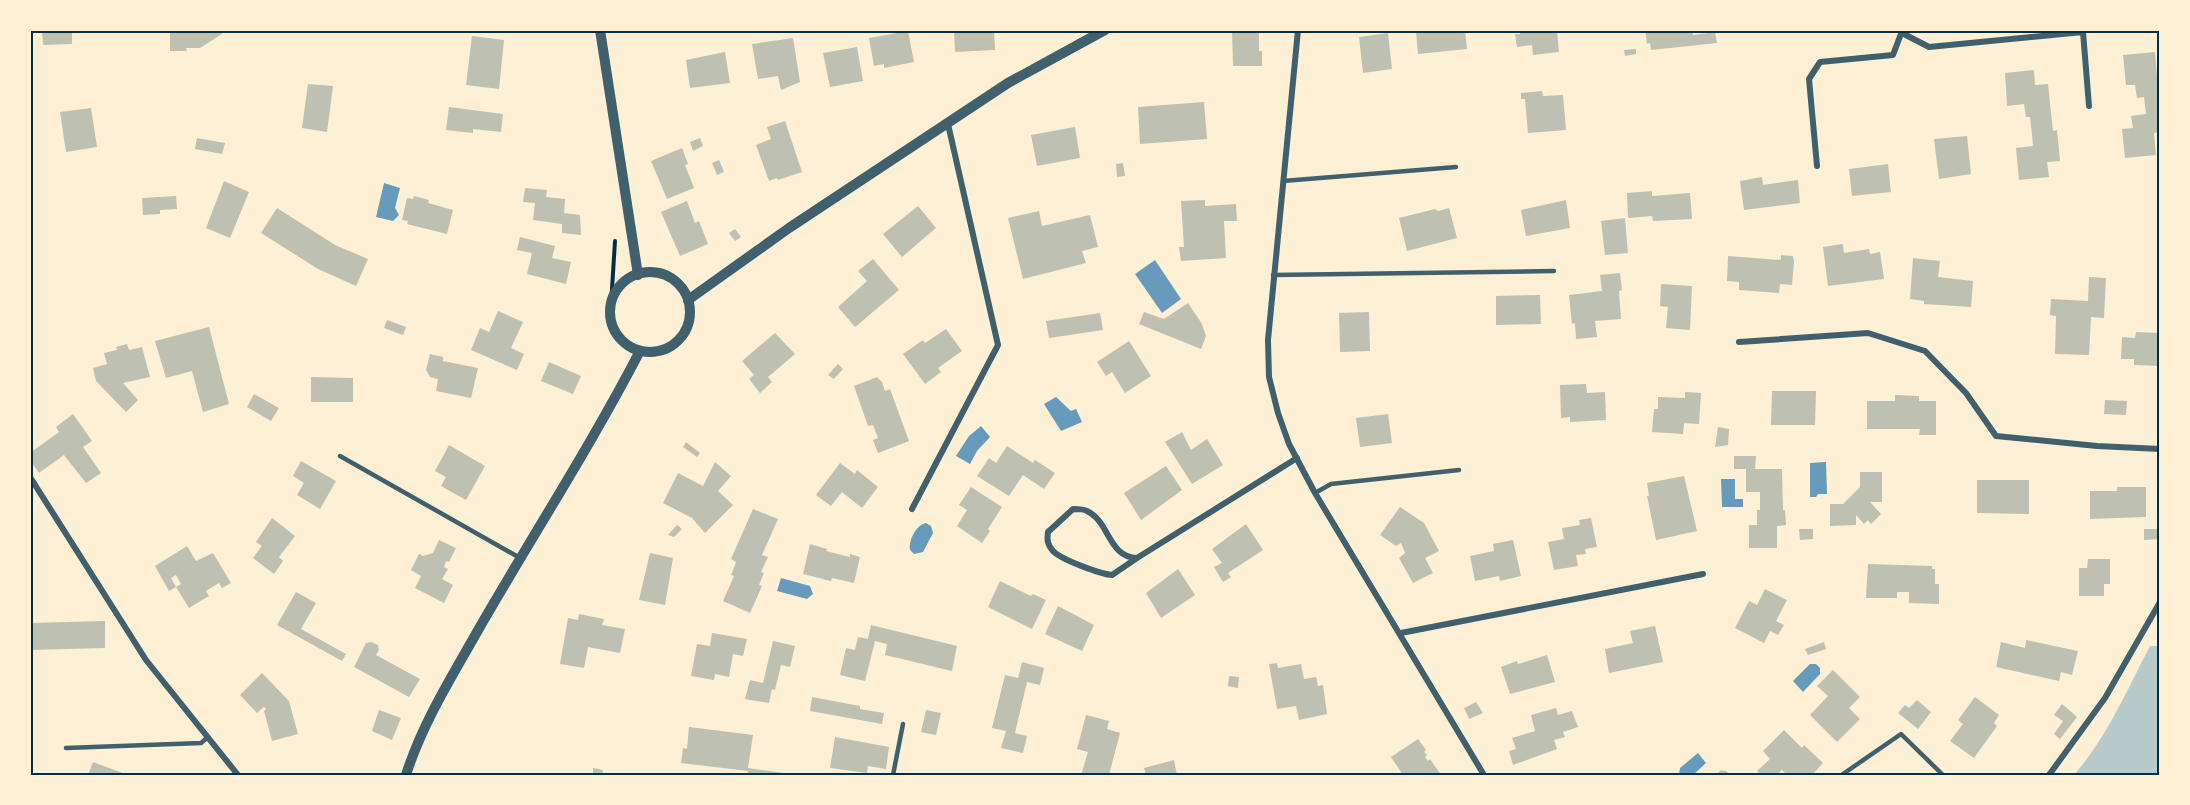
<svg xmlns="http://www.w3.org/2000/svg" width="2190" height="805" viewBox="0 0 2190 805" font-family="Karla,sans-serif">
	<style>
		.green { fill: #b9caca }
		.water { fill: #669bbc }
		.building { fill: #bec0b2 }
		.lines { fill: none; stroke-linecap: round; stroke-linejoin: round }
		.path { stroke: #003049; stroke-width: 4 }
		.service { stroke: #3f606c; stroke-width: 4.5 }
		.minor { stroke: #3f606c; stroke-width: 6 }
		.tertiary { stroke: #3f606c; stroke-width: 10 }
		.neatline { fill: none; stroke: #003049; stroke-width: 2 }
	</style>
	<rect width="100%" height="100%" fill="#fdf0d5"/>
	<path class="green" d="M2150 646H2160V775H2074C2107 737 2127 690 2150 646Z"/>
	<g class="water">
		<path d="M384 183 400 188 395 208 399 215 393 221 376 217Z"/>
		<path d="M1155 260 1181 299 1162 313 1135 274Z"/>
		<path d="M1056 397 1071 411 1076 409 1082 422 1061 431 1044 404Z"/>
		<path d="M981 426 990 437 977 451 970 464 956 456 969 436Z"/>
		<path d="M1826 462 1827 494H1818L1816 497H1810V463Z"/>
		<path d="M1721 479H1735V499H1743V507H1722Z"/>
		<path d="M926 523 931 526 933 533 923 552 914 554 910 550C908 541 916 525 926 523Z"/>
		<path d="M781 578 810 586 813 594 807 599 777 591Z"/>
		<path d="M1810 664H1816L1820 668V674L1803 692 1793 681Z"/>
		<path d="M1698 753 1706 763 1693 775H1679L1680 768Z"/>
	</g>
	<g class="building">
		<path d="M42 30H72V44L43 45Z"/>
		<path d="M170 30H220L222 34 200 48H186L187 51H170Z"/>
		<path d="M959 30H994L995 50 955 52 954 31Z"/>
		<path d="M1232 30H1259V51H1262V66H1233Z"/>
		<path d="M1430 30H1465L1467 49 1418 54 1416 32Z"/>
		<path d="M1520 30H1557L1559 52 1533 55 1532 45 1517 47 1515 34H1520Z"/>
		<path d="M1645 30H1692L1693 35 1715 32 1717 43 1651 50 1650 43 1647 44Z"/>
		<path d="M908 31 914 62 884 68V64L874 66 869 38Z"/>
		<path d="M1388 33 1392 69 1363 73 1359 37Z"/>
		<path d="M472 36 504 40 499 89 466 85Z"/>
		<path d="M793 38 800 82 781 90 778 76 758 79 752 44Z"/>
		<path d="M857 47 863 81 830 87 823 53Z"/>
		<path d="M1636 49V54L1625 56 1624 50Z"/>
		<path d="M725 52 730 83 690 88 686 60Z"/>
		<path d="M2155 52 2157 76 2160 75V132L2154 133 2156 155 2125 158 2122 129 2133 128 2131 116 2146 114 2144 97 2137 98 2135 85H2126L2123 55Z"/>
		<path d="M2034 70 2035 85 2048 84 2053 131 2057 130 2060 161 2047 162 2049 177 2019 180 2016 148 2033 146 2032 134 2030 117H2026L2024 104 2007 106 2005 73Z"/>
		<path d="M308 84 333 86 327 132 302 128Z"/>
		<path d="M1542 91 1543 96 1563 95 1566 130 1528 133 1525 99H1521V93Z"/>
		<path d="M1204 102 1207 139 1140 144 1138 107Z"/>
		<path d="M449 107 503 114 501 132 473 129V133L446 130Z"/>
		<path d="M91 108 97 147 66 152 60 112Z"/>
		<path d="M785 121 802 172 778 180 777 178 769 181 756 145 771 139 767 127Z"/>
		<path d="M1075 127 1080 158 1037 166 1031 135Z"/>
		<path d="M1967 136 1971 174 1939 179 1934 139Z"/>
		<path d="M197 138 225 143 222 154 195 149Z"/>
		<path d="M700 138 703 146 693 151 690 142Z"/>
		<path d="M682 148 688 164 685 165 694 188 667 199 651 161Z"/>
		<path d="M719 160 724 172 717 175 712 163Z"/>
		<path d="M1123 163 1125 176 1117 177 1116 164Z"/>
		<path d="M1888 164 1891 192 1852 196 1849 169Z"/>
		<path d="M1762 177 1763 185 1798 180 1800 203 1744 210 1740 181Z"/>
		<path d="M224 181 249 192 230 238 206 228Z"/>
		<path d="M525 188 547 190 546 197 565 199 564 213 580 215 581 235 562 233V224L533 220 535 203 523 202Z"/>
		<path d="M1652 191V196L1690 193 1692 219 1653 221 1652 216 1628 218 1627 193Z"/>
		<path d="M176 196 177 209 160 210V214L143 215 142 198Z"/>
		<path d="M414 196 429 200 428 203 453 210 447 234 407 224 408 221 402 220 407 198 413 199Z"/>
		<path d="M1205 200V206L1236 204 1237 221H1224L1226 258 1181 261 1179 247H1184L1181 201Z"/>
		<path d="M1566 200 1570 228 1526 236 1521 210Z"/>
		<path d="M687 201 695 223 699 221 708 244 680 256 661 212Z"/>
		<path d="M918 206 936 228 902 257 883 234Z"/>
		<path d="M277 208 335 245 368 259 356 286 318 269 261 233Z"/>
		<path d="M1449 208 1457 238 1407 251 1399 218 1435 209 1438 211Z"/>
		<path d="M1039 211 1042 226 1090 215 1098 247 1082 251 1086 263 1023 279 1008 218Z"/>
		<path d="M1625 218 1628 253 1605 255 1601 221Z"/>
		<path d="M735 229 741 237 735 241 729 233Z"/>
		<path d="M520 237 555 246 552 258 571 262 566 284 527 274 532 253 517 250Z"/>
		<path d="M1843 244 1844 253 1869 249 1870 254 1880 252 1884 279 1828 286 1823 247Z"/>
		<path d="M1781 255 1793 256 1794 261 1792 285 1780 284 1779 293 1739 290V282L1727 281 1728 256 1781 260Z"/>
		<path d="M1913 258 1940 261 1938 277 1973 281 1971 307 1924 304V301L1910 299Z"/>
		<path d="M873 259 899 290 855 327 838 307 867 281 858 271Z"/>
		<path d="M1620 273 1622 290 1619 291 1621 319 1595 321 1597 337 1576 339 1575 323 1572 324 1569 295 1602 291 1600 275Z"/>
		<path d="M2089 277 2106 278 2104 318 2091 317 2089 355 2055 354 2056 316 2050 315 2051 299 2088 301Z"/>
		<path d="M1661 284 1692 286 1690 330 1666 328 1668 307 1660 306Z"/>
		<path d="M1540 295 1541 324 1496 325V296Z"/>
		<path d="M1188 303 1202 324 1206 336 1201 349 1139 324 1144 312 1164 319Z"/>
		<path d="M498 311 523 322 511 348 524 354 517 370 471 350 480 328 489 332Z"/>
		<path d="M1369 312 1370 351 1340 352 1339 313Z"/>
		<path d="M1100 313 1103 330 1049 338 1046 321Z"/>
		<path d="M387 320 406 327 403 335 384 328Z"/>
		<path d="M209 327 229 404 203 412 192 371 166 378 155 341Z"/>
		<path d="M946 329 962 351 938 368 941 372 925 384 903 354 923 340 925 343Z"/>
		<path d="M2136 332 2160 333V366L2134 365V359H2121L2122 337 2135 338Z"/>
		<path d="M775 333 795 354 768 377 772 382 760 393 749 379 754 375 742 361Z"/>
		<path d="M1129 341 1151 376 1125 393 1112 372 1106 376 1097 362Z"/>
		<path d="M127 344 129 350 142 347 150 377 123 383 138 400 126 412 96 381 93 368 107 364 104 353 117 350 116 347Z"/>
		<path d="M430 354 443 357V361L478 368 471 398 436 391 438 379 430 377 426 370Z"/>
		<path d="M549 362 581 376 573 394 541 381Z"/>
		<path d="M838 364 843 369 834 379 828 375Z"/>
		<path d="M311 377 353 378V402H311Z"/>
		<path d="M877 377 882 382 885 391 890 389 909 441 878 453 873 440 878 438 873 425 868 426 854 386Z"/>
		<path d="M1586 384 1587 393 1605 392 1606 420 1570 422V417L1561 418 1560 385Z"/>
		<path d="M1772 391H1816L1815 425H1771Z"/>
		<path d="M1685 392 1701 393 1699 424 1684 423 1683 434 1652 432 1654 409H1658V397L1685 398Z"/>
		<path d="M254 394 279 408 271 421 247 407Z"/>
		<path d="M1895 395 1919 396V401H1936V435H1919L1920 429H1867V401H1895Z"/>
		<path d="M2105 400 2127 401 2126 415 2104 414Z"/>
		<path d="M73 414 92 441 83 447 101 473 86 483 64 455 39 473 30 460V453L59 432 56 427Z"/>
		<path d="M1388 414 1392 443 1360 447 1356 418Z"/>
		<path d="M1718 427 1729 429 1728 445 1715 447Z"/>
		<path d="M1182 432 1191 450 1207 439 1223 465 1192 484 1165 442Z"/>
		<path d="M686 442 700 453 697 457 683 447Z"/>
		<path d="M449 445 485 466 466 500 441 486 446 477 435 471Z"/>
		<path d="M1007 446 1033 463 1035 460 1055 473 1044 489 1023 475 1009 496 977 476 989 458 996 463Z"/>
		<path d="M1734 456H1756L1755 469H1782L1783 510H1785L1786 525 1777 526V548H1749V525H1757V510H1760V492H1746V469H1734Z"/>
		<path d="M301 461 336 481 320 509 297 495 304 483 293 476Z"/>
		<path d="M715 462 731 476 718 491 733 505 705 533 692 518 663 503 678 473 703 486Z"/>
		<path d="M840 463 855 474 857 470 878 487 862 508 842 492 831 506 816 495Z"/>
		<path d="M1166 466 1182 490 1141 520 1124 493Z"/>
		<path d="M1860 472H1882V502H1870L1881 514 1871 524 1868 520 1864 524 1856 515V525L1830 526V504H1843L1860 487Z"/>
		<path d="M1684 476 1697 531 1656 540 1647 496H1649L1647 483Z"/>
		<path d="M1977 480H2029V514L1977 513Z"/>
		<path d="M971 487 1002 507 988 529 990 531 982 543 957 526 967 510 959 505Z"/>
		<path d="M2117 487H2146V517L2090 519V491H2117Z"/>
		<path d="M1400 507 1424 523 1439 551 1425 558 1433 573 1413 583 1399 558 1405 553 1401 543 1396 546 1380 535Z"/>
		<path d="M753 509 778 519 762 555 768 557 761 572 764 573 759 585 762 586 750 613 723 601 734 576 731 575 736 562 731 559Z"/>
		<path d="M272 518 295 536 279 557 283 561 274 574 253 558 262 546 256 542Z"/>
		<path d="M1591 518 1597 547 1585 549 1586 554 1576 555 1578 566 1554 570 1548 542 1564 539 1562 528 1580 525 1579 520Z"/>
		<path d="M1246 524 1263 550 1228 573 1231 577 1223 582 1214 567 1222 563 1212 549Z"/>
		<path d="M677 525 682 529 674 537 668 535Z"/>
		<path d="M1799 529H1813V539L1800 540Z"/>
		<path d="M2144 529H2160V539L2144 540Z"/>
		<path d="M439 540 456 548 449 562 446 561 444 567 448 569 442 579 453 585 444 603 415 588 421 576 411 570 419 554 423 556 433 553Z"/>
		<path d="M1513 540 1521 576 1500 581 1499 576 1475 581 1470 556 1494 551 1493 544Z"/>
		<path d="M810 544 827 549 826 551 850 557V554L860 557 854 583 832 578 831 581 803 574Z"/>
		<path d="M187 546 196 561 213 553 231 583 222 588 219 583 206 591 209 596 189 608 176 587 181 584 176 575 171 578 176 587 169 591 155 566Z"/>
		<path d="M650 553 673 558 665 605 639 600Z"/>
		<path d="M2088 559H2110V584H2104V596H2079V568H2087Z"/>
		<path d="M1868 564 1932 566V569H1935V584H1939V604L1909 603V592H1897V598H1866Z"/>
		<path d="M1178 569 1195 595 1161 618 1146 593Z"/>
		<path d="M1000 581 1031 596 1033 594 1046 600 1032 629 988 607Z"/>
		<path d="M1765 589 1787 600 1776 621 1784 625 1778 635 1770 631 1764 643 1735 628 1749 601 1757 605Z"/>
		<path d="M296 592 316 603 301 629 346 654 342 661 277 625Z"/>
		<path d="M1058 606 1094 625 1082 651 1045 634Z"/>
		<path d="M579 614 604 619 602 625 625 629 620 653 588 647 584 668 560 664 568 618 578 620Z"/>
		<path d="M105 621V648L30 650V623Z"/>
		<path d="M871 625 957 646 952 671 885 655 887 644 875 641 865 681 840 675 846 648 855 650 858 637 868 639Z"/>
		<path d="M1655 626 1663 662 1609 673 1605 649 1633 643 1630 631Z"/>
		<path d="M712 633 747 639 743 656 733 654 729 677 715 674 714 680 691 676 697 644 710 646Z"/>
		<path d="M2026 640 2078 651 2072 675 2061 672 2059 681 1996 667 2001 642 2025 648Z"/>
		<path d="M773 641 795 646 790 667 781 665 775 690 772 689 769 703 745 699 750 680 763 683Z"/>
		<path d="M371 642 378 645 379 650 376 655 420 679 409 697 354 667 366 643Z"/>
		<path d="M1824 642 1826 649 1808 655 1805 649Z"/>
		<path d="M1547 655 1555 682 1510 694 1501 667 1517 661 1518 664Z"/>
		<path d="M1022 662 1044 668 1040 685 1027 682 1015 733 1027 736 1023 753 1001 748 1006 731 992 728 1005 675 1018 678Z"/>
		<path d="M1277 663 1278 668 1301 664 1304 679 1316 677 1318 686 1323 685 1327 714 1299 720 1296 706 1277 709 1269 664Z"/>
		<path d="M1833 670 1860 697 1849 708 1860 719 1837 742 1810 715 1828 696 1817 686Z"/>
		<path d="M262 673 289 701 298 734 272 741 264 711 266 709 264 707 257 713 240 695Z"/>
		<path d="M1229 676 1239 677 1238 688 1228 686Z"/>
		<path d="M812 697 860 706V709L884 713 882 724 810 711Z"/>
		<path d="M1975 697 1999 715 1994 723 1997 726 1974 758 1950 741 1963 724 1958 720Z"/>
		<path d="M1917 700 1931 712 1918 729 1898 713 1905 705 1909 708Z"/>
		<path d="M1476 702 1483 713 1469 719 1464 708Z"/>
		<path d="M2062 704 2077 717 2060 739 2054 734 2063 721 2054 715Z"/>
		<path d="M1556 708 1558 715 1572 711 1578 727 1563 732 1565 737 1554 740 1557 749 1513 765 1509 751 1516 749 1512 738 1535 731 1531 715Z"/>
		<path d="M379 710 401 718 392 740 372 731Z"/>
		<path d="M926 710 941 713 936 735 921 732Z"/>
		<path d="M1086 715 1109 721 1107 729 1120 733 1109 775H1081L1088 752 1077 749Z"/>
		<path d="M689 727 753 735 748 768 798 775H747L748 771 681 763 683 748 687 749Z"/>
		<path d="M1784 730 1802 748 1804 745 1823 763 1812 775H1787L1782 770 1777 775H1761L1757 771 1770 759 1763 751Z"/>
		<path d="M835 737 889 747 886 769 868 766 867 773 830 768Z"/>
		<path d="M1418 739 1426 750 1424 752 1427 755 1425 757 1428 761 1430 759 1441 775H1403L1391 757Z"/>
		<path d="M1174 760 1177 775H1146L1144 768Z"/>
		<path d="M93 762 128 775H88Z"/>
		<path d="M593 768 603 770 602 775H593Z"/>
		<path d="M1721 770 1726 771 1730 775H1716Z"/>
	</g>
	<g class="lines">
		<path class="path" d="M611 305 615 241"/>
		<g class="service">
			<path d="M1283 181 1456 167"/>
			<path d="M1273 275 1554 271"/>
			<path d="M340 456 520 558"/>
			<path d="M1315 493 1331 484 1459 470"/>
			<path d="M66 748 201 743 208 737"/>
			<path d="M1843 774 1901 734 1943 775"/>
			<path d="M893 775 903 724"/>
		</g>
		<g class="minor">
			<path d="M1298 30 1268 340 1269 377 1278 413 1289 444 1315 493 1484 775"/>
			<path d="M1902 33 1929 47 2083 32 2089 106"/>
			<path d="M1817 166 1809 79 1820 62 1893 55 1902 31"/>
			<path d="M1739 342 1868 333 1925 351 1966 393 1996 436 2097 446 2160 449"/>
			<path d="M30 477 146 660 238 775"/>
			<path d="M912 509 998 345 948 124"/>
			<path d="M1137 558 1112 575C1100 574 1060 559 1053 551 1047 544 1047 540 1048 532L1073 509C1077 509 1084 509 1087 511 1110 522 1108 557 1137 558L1297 458"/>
			<path d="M1401 633 1703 574"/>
			<path d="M2049 775 2105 698 2160 602"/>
		</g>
		<g class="tertiary">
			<path d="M600 30 638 275"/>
			<circle cx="650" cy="312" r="40"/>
			<path d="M688 300 789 228 1008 83 1105 30"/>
			<path d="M406 775C422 724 451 678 477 632 531 538 590 447 640 351"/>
		</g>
	</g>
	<rect width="2190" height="805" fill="none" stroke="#fdf0d5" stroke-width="63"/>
	<rect x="32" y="32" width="2126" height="742" class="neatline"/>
</svg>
